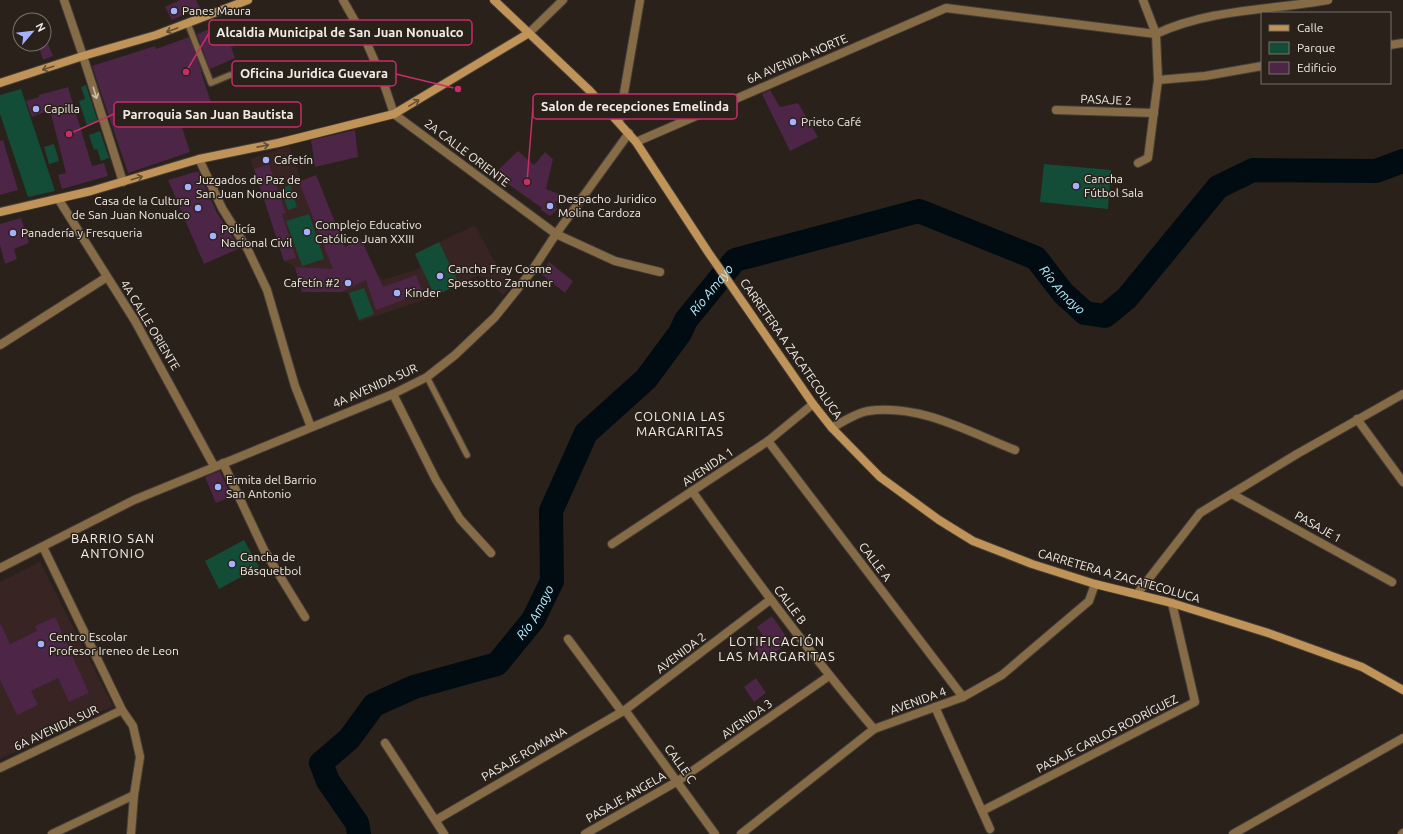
<svg xmlns="http://www.w3.org/2000/svg" width="1403" height="834" viewBox="0 0 1403 834" font-family="Ubuntu,sans-serif">
	<style>
		.education { fill: #382422 }
		.green { fill: #144d37 }
		.lines { fill: none; stroke-linecap: round; stroke-linejoin: round }
		.river { stroke: #000c11; stroke-width: 24 }
		.building { fill: #4c2547 }
		.lane-casing { stroke: #453d37; stroke-width: 8 }
		.street-casing { stroke: #453d37; stroke-width: 10 }
		.secondary-casing { stroke: #453d37; stroke-width: 10 }
		.lane { stroke: #866b47; stroke-width: 5.5 }
		.street { stroke: #866b47; stroke-width: 8 }
		.secondary { stroke: #c09459; stroke-width: 8 }
		.oneway { stroke: #654f33 }
		.oneway2 { stroke: #ccbfae }
		.poi-dot { fill: #a5b1fc; stroke: #29211a; stroke-width: 1.5 }
		.labels { text-anchor: middle; stroke-width: 3; stroke-linejoin: round; paint-order: stroke }
		.poi-label { font-size: 12px; fill: #f1ece6; stroke: #29211a; text-anchor: start }
		.street-label { font-size: 12px; fill: #f1ece6; stroke: #29211a }
		.water-label { font-size: 13px; font-style: italic; fill: #b3edff; stroke: #29211a }
		.neighbourhood-label { font-size: 13px; letter-spacing: 1px; fill: #f1ece6; stroke: #29211a }
		.leader { fill: none; stroke: #c72d69; stroke-width: 1.5 }
		.callout-dot { fill: #c72d69; stroke: #29211a; stroke-width: 1.5 }
		.callout { fill: #29211a; stroke: #c72d69; stroke-width: 1.5 }
		.callout-label { font-size: 13px; text-anchor: middle; font-weight: bold; fill: #f1ece6 }
	</style>
	<rect width="100%" height="100%" fill="#29211a"/>
	<g class="education">
		<path d="M289 146 301 180 316 175 345 246 361 239 378 275 383 280 420 268 415 254 475 225 493 259 515 282 503 295 479 275 435 296 359 322 347 292H302L295 267 284 261 263 192 250 159Z"/>
		<path d="M40 562 113 706 0 759V582Z"/>
	</g>
	<g class="green">
		<path d="M86 85 98 122 87 126 79 101 85 99 81 87Z"/>
		<path d="M21 89 55 191 28 197 0 114V95Z"/>
		<path d="M100 131 109 158 101 161 97 149 94 150 89 135Z"/>
		<path d="M54 144 59 161 49 164 44 147Z"/>
		<path d="M1044 164 1111 170 1108 209 1040 202Z"/>
		<path d="M290 185 297 207 288 210 281 189Z"/>
		<path d="M309 214 324 259 302 266 286 221Z"/>
		<path d="M439 242 459 284 435 296 415 254Z"/>
		<path d="M364 288 374 314 359 320 349 293Z"/>
		<path d="M244 540 259 567 219 589 205 561Z"/>
	</g>
	<g class="lines">
		<path class="river" id="s1" d="M359 834 357 823 328 781 321 763 349 739 374 705 414 687 497 664 533 620 552 581 551 511 586 433 646 379 680 333 686 320 735 260 919 211 1036 258 1063 293 1085 313 1105 316 1127 298 1218 187 1253 170 1376 171 1403 161"/>
	</g>
	<g class="building">
		<path d="M180 0H196L200 8 172 20 165 7Z"/>
		<path d="M225 23 235 46 231 47 235 58 210 69 197 34Z"/>
		<path d="M189 37 202 72H201L214 111 181 124 190 152 128 173 92 66 155 46 156 49Z"/>
		<path d="M48 44 53 56 43 60 39 47Z"/>
		<path d="M68 87 92 166 104 163 108 176 62 189 58 175 66 173 50 110 32 117 26 101 39 97V95Z"/>
		<path d="M770 90 780 107 798 103 818 137 790 151 762 94Z"/>
		<path d="M355 130 358 157 315 167 311 140Z"/>
		<path d="M3 140 18 190 0 195V141Z"/>
		<path d="M518 151 534 165 545 152 553 159 546 189 567 197 555 202 557 210 550 216 541 210 542 208 494 174Z"/>
		<path d="M269 164 286 213 282 214 296 258 284 261 254 169Z"/>
		<path d="M198 171 217 213 240 248 204 264 168 180Z"/>
		<path d="M316 175 345 247 361 239 383 287 416 275 423 293 376 310 366 280 341 292H302L295 267 333 269 299 182Z"/>
		<path d="M21 218 29 243 14 249 17 259 5 264 0 245V224Z"/>
		<path d="M549 262 573 281 565 293 541 274Z"/>
		<path d="M220 471 231 497 216 503 205 477Z"/>
		<path d="M772 616 790 642 764 660 752 643 763 636 757 627Z"/>
		<path d="M55 617 89 693 69 702 58 678 31 691 38 705 17 715 0 680V622L10 644 37 631 35 626Z"/>
		<path d="M756 678 766 693 754 702 744 687Z"/>
	</g>
	<g class="lines">
		<defs>
			<g id="lane">
				<path d="M188 24 211 83 230 75"/>
				<path d="M427 377 467 455"/>
			</g>
			<g id="street">
				<path d="M64 0 83 56 123 182"/>
				<path d="M343 0 365 39 382 78 394 114 556 234 615 261 660 272"/>
				<path d="M529 33 563 0"/>
				<path d="M1390 45 1403 43"/>
				<path d="M1158 80 1205 76 1262 66"/>
				<path d="M1056 110 1154 113"/>
				<path d="M619 122 640 0"/>
				<path d="M636 142 946 8 1156 34C1208 9 1272 10 1328 0"/>
				<path d="M199 159 222 208 248 250 267 290 295 386 311 427"/>
				<path d="M1138 163 1148 158 1158 80 1156 34 1143 0"/>
				<path d="M59 200 135 321 214 466"/>
				<path d="M0 345 107 277"/>
				<path d="M393 394 436 480 460 519 491 553"/>
				<path d="M1357 419 1403 482"/>
				<path d="M832 428C842 422 856 413 868 411 918 403 969 432 1015 450"/>
				<path d="M768 441 963 697"/>
				<path d="M223 463 264 550 305 617"/>
				<path d="M692 491C750 573 809 653 874 729"/>
				<path d="M1232 494 1392 582"/>
				<path d="M612 544 768 441 813 404"/>
				<path d="M43 547 122 710 133 726 140 757 134 795 131 834"/>
				<path d="M0 568 134 500 393 394 427 377 455 355 495 317 531 272 556 234 629 133"/>
				<path d="M1137 594 1200 513 1297 454 1403 394"/>
				<path d="M568 639 622 712"/>
				<path d="M935 707 982 811 1195 702 1172 603"/>
				<path d="M625 710 715 834"/>
				<path d="M385 743 444 834"/>
				<path d="M0 768 122 710"/>
				<path d="M982 811 990 829"/>
				<path d="M436 820 625 710 770 600"/>
				<path d="M52 834 134 795"/>
				<path d="M585 834 678 781 829 676"/>
				<path d="M741 834 874 729 963 697 1002 675 1089 601 1095 584"/>
				<path d="M1233 834 1403 738"/>
				<path d="M1402 834 1403 833"/>
			</g>
			<g id="secondary">
				<path d="M494 0 590 91 636 142 708 252 813 404 832 428 880 477 939 520 973 541 1032 564 1095 584 1172 603 1271 634 1362 667 1403 690"/>
				<path d="M0 83 83 56 156 35 248 0"/>
				<path d="M0 212 91 191 199 159 278 143 394 114 529 33"/>
			</g>
		</defs>
		<use href="#lane" class="lane-casing"/>
		<use href="#street" class="street-casing"/>
		<use href="#secondary" class="secondary-casing"/>
		<use href="#lane" class="lane"/>
		<use href="#street" class="street"/>
		<use href="#secondary" class="secondary"/>
	</g>
	<defs><path id="oneway-shaft" d="M-6 0H5M1.5-3L5.5 0L1.5 3" fill="none" stroke-width="1.6" stroke-linecap="round" stroke-linejoin="round"/></defs>
	<g class="oneway">
		<use href="#oneway-shaft" transform="translate(172 30) rotate(160)"/>
		<use href="#oneway-shaft" transform="translate(48 68) rotate(162)"/>
		<use href="#oneway-shaft" transform="translate(414 103) rotate(-31)"/>
		<use href="#oneway-shaft" transform="translate(263 146) rotate(-11)"/>
		<use href="#oneway-shaft" transform="translate(137 178) rotate(-17)"/>
	</g>
	<use class="oneway2" href="#oneway-shaft" transform="translate(95 93) rotate(73)"/>
	<g class="poi-dot">
		<circle cx="174" cy="11" r="4"/>
		<circle cx="36" cy="109" r="4"/>
		<circle cx="793" cy="122" r="4"/>
		<circle cx="266" cy="160" r="4"/>
		<circle cx="1076" cy="186" r="4"/>
		<circle cx="188" cy="187" r="4"/>
		<circle cx="550" cy="206" r="4"/>
		<circle cx="198" cy="208" r="4"/>
		<circle cx="307" cy="232" r="4"/>
		<circle cx="13" cy="233" r="4"/>
		<circle cx="213" cy="236" r="4"/>
		<circle cx="440" cy="276" r="4"/>
		<circle cx="348" cy="283" r="4"/>
		<circle cx="397" cy="293" r="4"/>
		<circle cx="218" cy="487" r="4"/>
		<circle cx="232" cy="564" r="4"/>
		<circle cx="41" cy="644" r="4"/>
	</g>
	<g class="labels">
		<g class="poi-label">
			<text x="182" y="15">Panes Maura</text>
			<text x="44" y="113">Capilla</text>
			<text x="801" y="126">Prieto Café</text>
			<text x="274" y="164">Cafetín</text>
			<text x="1084" y="183">Cancha<tspan x="1084" dy="14">Fútbol Sala</tspan></text>
			<text x="196" y="184">Juzgados de Paz de<tspan x="196" dy="14">San Juan Nonualco</tspan></text>
			<text x="558" y="203">Despacho Juridico<tspan x="558" dy="14">Molina Cardoza</tspan></text>
			<text x="190" y="205" text-anchor="end">Casa de la Cultura<tspan x="190" dy="14">de San Juan Nonualco</tspan></text>
			<text x="315" y="229">Complejo Educativo<tspan x="315" dy="14">Católico Juan XXIII</tspan></text>
			<text x="221" y="233">Policía<tspan x="221" dy="14">Nacional Civil</tspan></text>
			<text x="21" y="237">Panadería y Fresqueria</text>
			<text x="448" y="273">Cancha Fray Cosme<tspan x="448" dy="14">Spessotto Zamuner</tspan></text>
			<text x="340" y="287" text-anchor="end">Cafetín #2</text>
			<text x="405" y="297">Kinder</text>
			<text x="226" y="484">Ermita del Barrio<tspan x="226" dy="14">San Antonio</tspan></text>
			<text x="240" y="561">Cancha de<tspan x="240" dy="14">Básquetbol</tspan></text>
			<text x="49" y="641">Centro Escolar<tspan x="49" dy="14">Profesor Ireneo de Leon</tspan></text>
		</g>
		<g class="street-label">
			<text transform="translate(797 59) rotate(-23)" y="4">6A AVENIDA NORTE</text>
			<text transform="translate(1106 100) rotate(2)" y="4">PASAJE 2</text>
			<text transform="translate(467 153) rotate(37)" y="4">2A CALLE ORIENTE</text>
			<text transform="translate(150 325) rotate(59)" y="4">4A CALLE ORIENTE</text>
			<text transform="translate(791 349) rotate(55)" y="4">CARRETERA A ZACATECOLUCA</text>
			<text transform="translate(375 386) rotate(-24)" y="4">4A AVENIDA SUR</text>
			<text transform="translate(708 467) rotate(-34)" y="4">AVENIDA 1</text>
			<text transform="translate(1318 527) rotate(29)" y="4">PASAJE 1</text>
			<text transform="translate(875 562) rotate(53)" y="4">CALLE A</text>
			<text transform="translate(1119 576) rotate(16)" y="4">CARRETERA A ZACATECOLUCA</text>
			<text transform="translate(790 605) rotate(53)" y="4">CALLE B</text>
			<text transform="translate(681 653) rotate(-37)" y="4">AVENIDA 2</text>
			<text transform="translate(918 701) rotate(-20)" y="4">AVENIDA 4</text>
			<text transform="translate(747 719) rotate(-35)" y="4">AVENIDA 3</text>
			<text transform="translate(56 728) rotate(-25)" y="4">6A AVENIDA SUR</text>
			<text transform="translate(1107 734) rotate(-27)" y="4">PASAJE CARLOS RODRÍGUEZ</text>
			<text transform="translate(524 754) rotate(-30)" y="4">PASAJE ROMANA</text>
			<text transform="translate(680 764) rotate(54)" y="4">CALLE C</text>
			<text transform="translate(626 797) rotate(-30)" y="4">PASAJE ANGELA</text>
		</g>
		<g class="water-label">
			<text dy="5" stroke="none"><textPath href="#s1" startOffset="1134">Río Amayo</textPath></text>
			<text dy="5" stroke="none"><textPath href="#s1" startOffset="738">Río Amayo</textPath></text>
			<text dy="5" stroke="none"><textPath href="#s1" startOffset="355">Río Amayo</textPath></text>
		</g>
		<g class="neighbourhood-label">
			<text x="680" y="421">COLONIA LAS<tspan x="680" dy="15">MARGARITAS</tspan></text>
			<text x="113" y="543">BARRIO SAN<tspan x="113" dy="15">ANTONIO</tspan></text>
			<text x="777" y="646">LOTIFICACIÓN<tspan x="777" dy="15">LAS MARGARITAS</tspan></text>
		</g>
	</g>
	<path class="leader" d="M186 72L209 33M458 89L396 74M527 182L533 107M69 134L114 114"/>
	<g class="callout-dot">
		<circle cx="186" cy="72" r="4"/>
		<circle cx="458" cy="89" r="4"/>
		<circle cx="527" cy="182" r="4"/>
		<circle cx="69" cy="134" r="4"/>
	</g>
	<g class="callout">
		<rect x="209" y="20" width="263" height="25" rx="4"/>
		<rect x="232" y="61" width="164" height="25" rx="4"/>
		<rect x="533" y="94" width="204" height="25" rx="4"/>
		<rect x="114" y="102" width="187" height="25" rx="4"/>
	</g>
	<g class="callout-label">
		<text x="340" y="37">Alcaldia Municipal de San Juan Nonualco</text>
		<text x="314" y="78">Oficina Juridica Guevara</text>
		<text x="635" y="111">Salon de recepciones Emelinda</text>
		<text x="208" y="119">Parroquia San Juan Bautista</text>
	</g>
	<rect x="1261" y="12" width="130" height="72" fill="#29211a" stroke="#79726c"/>
	<rect x="1269" y="25" width="20" height="6" fill="#c09459" stroke="#79726c"/>
	<text x="1297" y="32" font-size="12" fill="#f1ece6">Calle</text>
	<rect x="1269" y="42" width="20" height="12" fill="#144d37" stroke="#79726c"/>
	<text x="1297" y="52" font-size="12" fill="#f1ece6">Parque</text>
	<rect x="1269" y="62" width="20" height="12" fill="#4c2547" stroke="#79726c"/>
	<text x="1297" y="72" font-size="12" fill="#f1ece6">Edificio</text>
	<g transform="translate(32 32) rotate(62)"><circle r="19" fill="#29211a" stroke="#79726c"/>
	<path d="M0-3L7 15L0 10L-7 15Z" fill="#a5b1fc"/>
	<text y="-6" font-size="11" font-weight="bold" text-anchor="middle" fill="#f1ece6">N</text>
	</g>
</svg>
